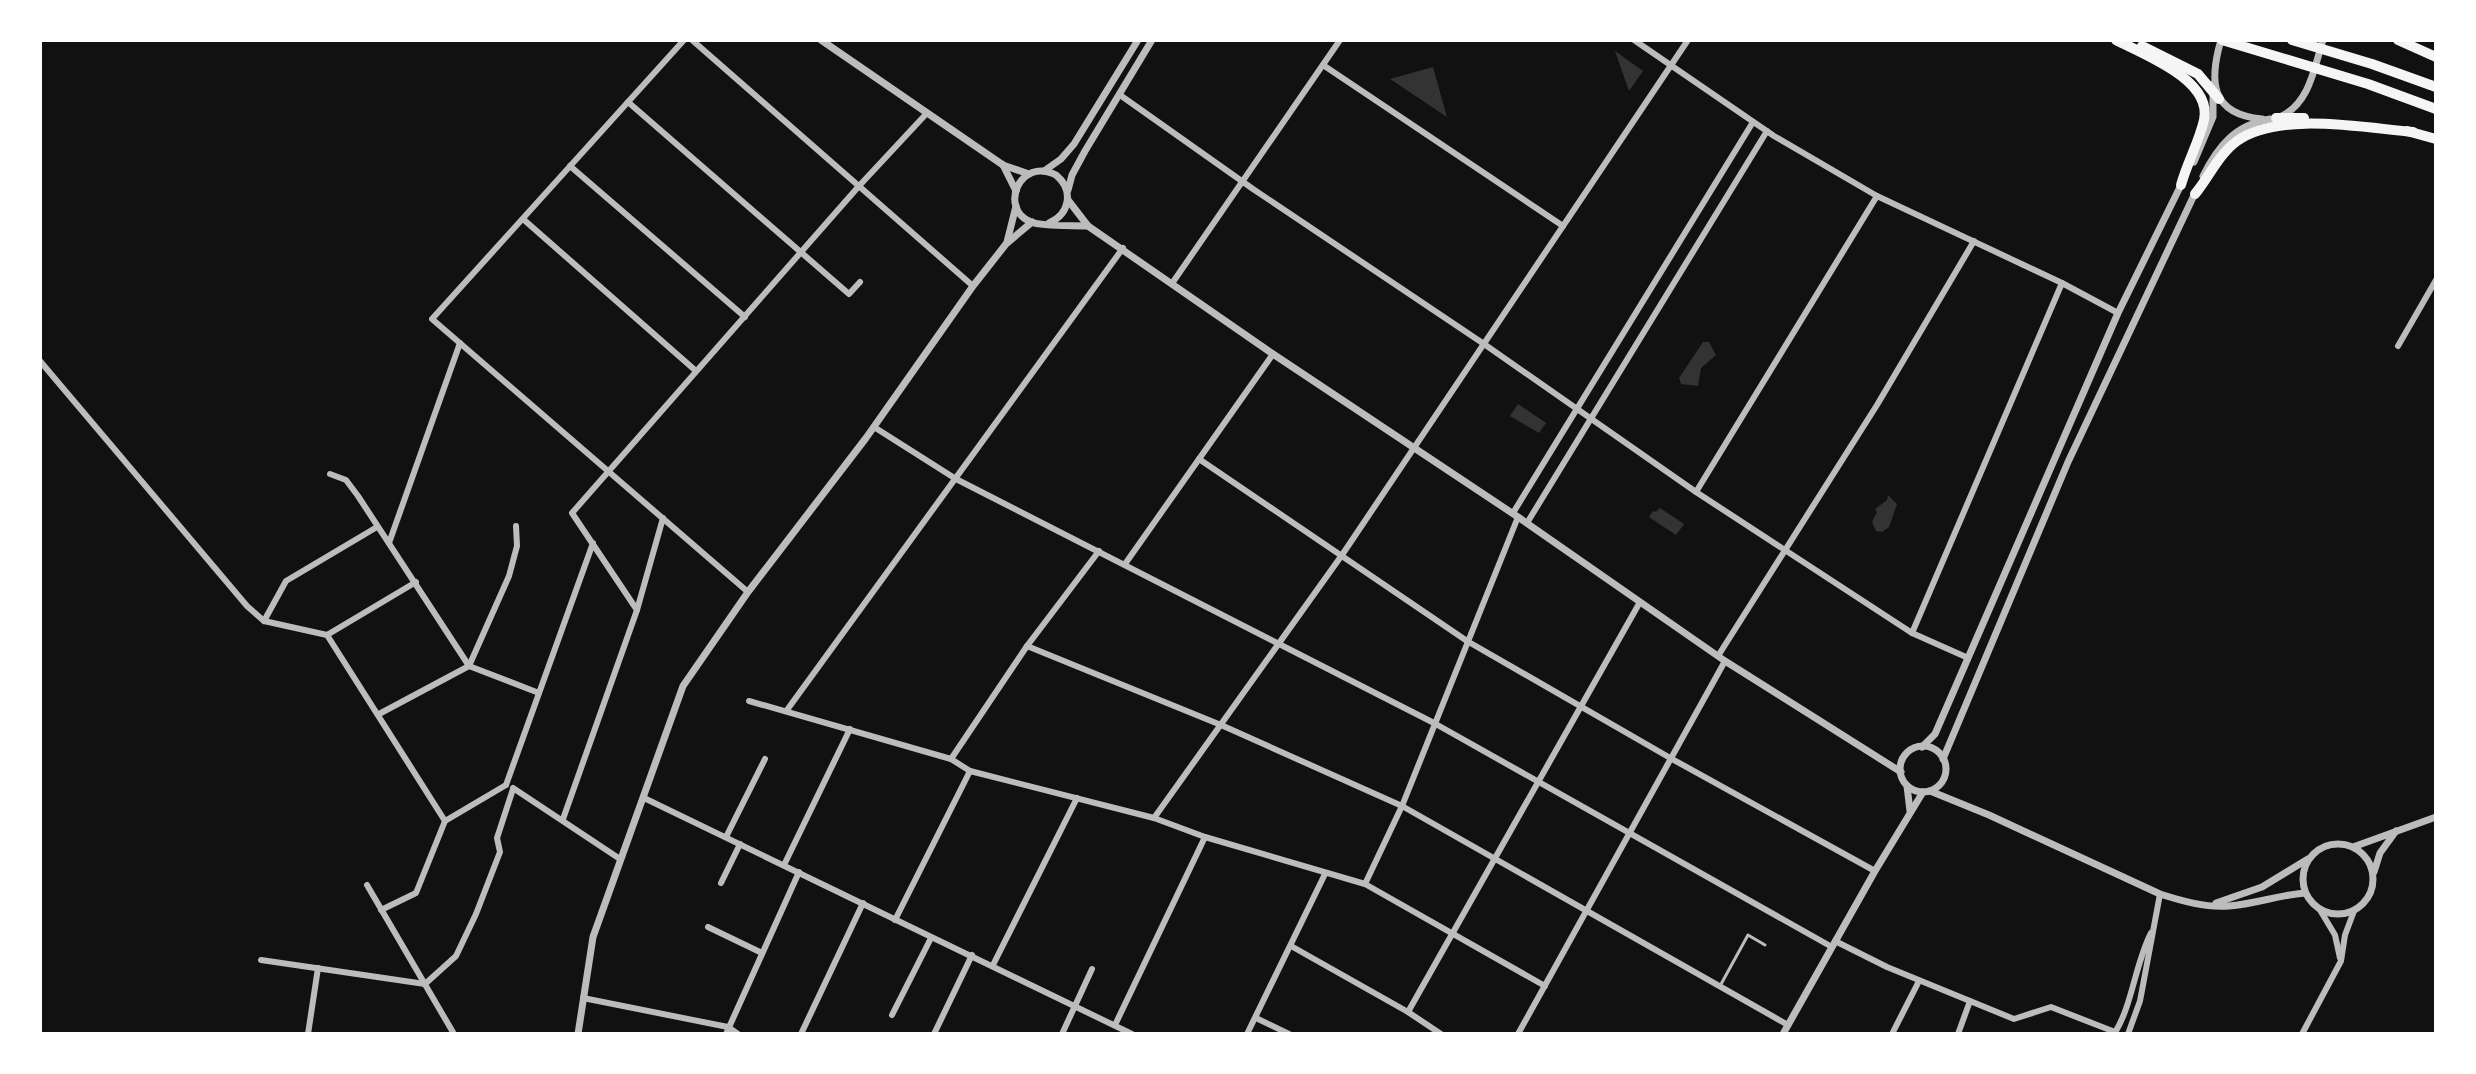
<svg xmlns="http://www.w3.org/2000/svg" width="2476" height="1074" viewBox="0 0 2476 1074" font-family="Raleway,sans-serif">
	<style>
		.water { fill: #333 }
		.lines { fill: none; stroke-linecap: round; stroke-linejoin: round }
		.service { stroke: #bcbcbc; stroke-width: 3 }
		.minor { stroke: #bcbcbc; stroke-width: 6 }
		.tertiary { stroke: #bcbcbc; stroke-width: 7 }
		.motorway { stroke: #f5f5f5; stroke-width: 10 }
	</style>
	<rect width="100%" height="100%" fill="#111"/>
	<g class="water">
		<path d="M1615 51 1643 71 1629 91Z"/>
		<path d="M1433 67 1447 117 1390 79Z"/>
		<path d="M1703 342H1709L1716 355 1701 368 1698 386 1681 384 1679 378Z"/>
		<path d="M1518 404 1546 423 1539 433 1510 416Z"/>
		<path d="M1888 495 1897 504 1889 527 1882 532 1876 531 1872 522 1877 512 1875 509 1887 500Z"/>
		<path d="M1660 508 1684 524 1676 535 1649 517 1653 511 1656 512Z"/>
	</g>
	<g class="lines">
		<path class="service" d="M1720 986 1748 935 1765 945"/>
		<g class="minor">
			<path d="M684 40 432 319 748 592"/>
			<path d="M692 40 973 286"/>
			<path d="M1634 40 1774 136 1877 196 2062 283 2118 313"/>
			<path d="M1323 65 1563 226"/>
			<path d="M1120 95 1253 189 1484 344 1696 492 1912 633 1966 657"/>
			<path d="M628 102 849 294 860 282"/>
			<path d="M570 166 745 317"/>
			<path d="M523 219 696 371"/>
			<path d="M1173 282 1340 40"/>
			<path d="M2398 346 2436 280"/>
			<path d="M40 361 247 606 264 621 327 635 445 821"/>
			<path d="M874 427 956 479 1434 723 1832 947"/>
			<path d="M1199 459 1467 641 1672 759 1875 871"/>
			<path d="M330 474 346 480 358 496 469 666 539 693"/>
			<path d="M1696 492 1877 196"/>
			<path d="M1513 513 1753 122"/>
			<path d="M1527 523 1767 131"/>
			<path d="M389 543 460 343"/>
			<path d="M1125 564 1273 354"/>
			<path d="M637 610 572 513 859 186 927 113"/>
			<path d="M264 621 286 581 377 527"/>
			<path d="M1912 633 2062 283"/>
			<path d="M327 635 416 582"/>
			<path d="M1027 646 1221 725 1402 806 1788 1025"/>
			<path d="M1718 656 1877 405 1974 241"/>
			<path d="M749 701 951 759 970 771 1154 818 1205 837 1365 884 1545 986"/>
			<path d="M787 710 1123 248"/>
			<path d="M379 714 469 666 509 576 517 546 516 526"/>
			<path d="M951 759 1027 646 1099 551"/>
			<path d="M506 785 593 543"/>
			<path d="M513 788 620 859"/>
			<path d="M644 798 1132 1034"/>
			<path d="M1154 818 1342 555 1688 40"/>
			<path d="M563 819 637 610 663 518"/>
			<path d="M726 837 765 759"/>
			<path d="M784 865 850 729"/>
			<path d="M721 883 740 844"/>
			<path d="M1365 884 1402 806 1518 517"/>
			<path d="M367 885 454 1034"/>
			<path d="M381 910 416 893 445 821 506 785"/>
			<path d="M2320 910 2335 935 2340 958"/>
			<path d="M895 920 970 771"/>
			<path d="M708 927 762 953"/>
			<path d="M1835 941 1887 967 2014 1019 2051 1007 2115 1032"/>
			<path d="M1291 946 1408 1012 1441 1034"/>
			<path d="M261 960 425 984"/>
			<path d="M993 965 1077 798"/>
			<path d="M425 984 456 956 476 914 500 852 497 838 513 789"/>
			<path d="M583 998 728 1027 738 1034"/>
			<path d="M1408 1012 1640 602"/>
			<path d="M892 1015 931 938"/>
			<path d="M1256 1018 1289 1034"/>
			<path d="M1115 1025 1205 837"/>
			<path d="M308 1034 318 968"/>
			<path d="M726 1034 799 872"/>
			<path d="M801 1034 863 903"/>
			<path d="M934 1034 972 955"/>
			<path d="M1062 1034 1092 969"/>
			<path d="M1247 1034 1325 874"/>
			<path d="M1518 1034 1725 661"/>
			<path d="M1892 1034 1919 981"/>
			<path d="M1958 1034 1970 1001"/>
			<path d="M2114 1034C2132 1007 2135 964 2151 933"/>
			<path d="M2128 1034 2140 1001 2160 894"/>
			<path d="M2302 1034 2341 961 2345 935 2354 911"/>
		</g>
		<g class="tertiary">
			<path d="M821 40 1003 165 1029 174"/>
			<path d="M2221 40C2209 81 2210 114 2262 119"/>
			<path d="M2282 116C2310 102 2314 68 2323 40"/>
			<path d="M2194 162 2213 117V84"/>
			<path d="M1003 165 1016 191"/>
			<path d="M1044 171 1061 159 1074 144 1138 40"/>
			<path d="M2203 176C2218 146 2235 125 2270 119"/>
			<path d="M1068 190 1072 175 1085 151 1152 40"/>
			<path d="M1068 200 1088 226 1273 354 1518 517 1725 661 1901 772"/>
			<path d="M1049 223C1070 214 1074 190 1056 175 1020 156 998 209 1031 222 1044 227 1073 225 1088 226"/>
			<path d="M1007 242 1016 206"/>
			<circle cx="1923" cy="769" r="23"/>
			<path d="M1922 747 1935 734 2118 313 2182 183"/>
			<path d="M1943 759 2068 462 2196 191"/>
			<path d="M1907 786 1910 811"/>
			<path d="M1930 791 1989 815 2160 894C2182 901 2206 908 2229 906 2255 904 2279 895 2305 893"/>
			<circle cx="2338" cy="879" r="35"/>
			<path d="M2353 847 2436 817"/>
			<path d="M2374 872 2380 853 2396 831"/>
			<path d="M2216 903 2262 887 2308 859"/>
			<path d="M578 1034 593 937 683 686 748 592 866 438 973 286 1006 244 1032 222"/>
			<path d="M1783 1034 1875 871 1923 792"/>
		</g>
		<g class="motorway">
			<path d="M2116 40C2143 54 2213 80 2204 120 2199 142 2187 163 2181 185"/>
			<path d="M2222 40 2368 84 2436 109"/>
			<path d="M2292 40 2372 64 2436 87"/>
			<path d="M2398 40 2436 57"/>
			<path d="M2142 46 2198 74 2219 99"/>
			<path d="M2276 118H2304"/>
			<path d="M2407 131 2436 139"/>
			<path d="M2195 194C2209 177 2219 154 2237 141 2278 111 2365 128 2413 132"/>
		</g>
	</g>
	<rect width="2476" height="1074" fill="none" stroke="#ffffff" stroke-width="84"/>
</svg>
